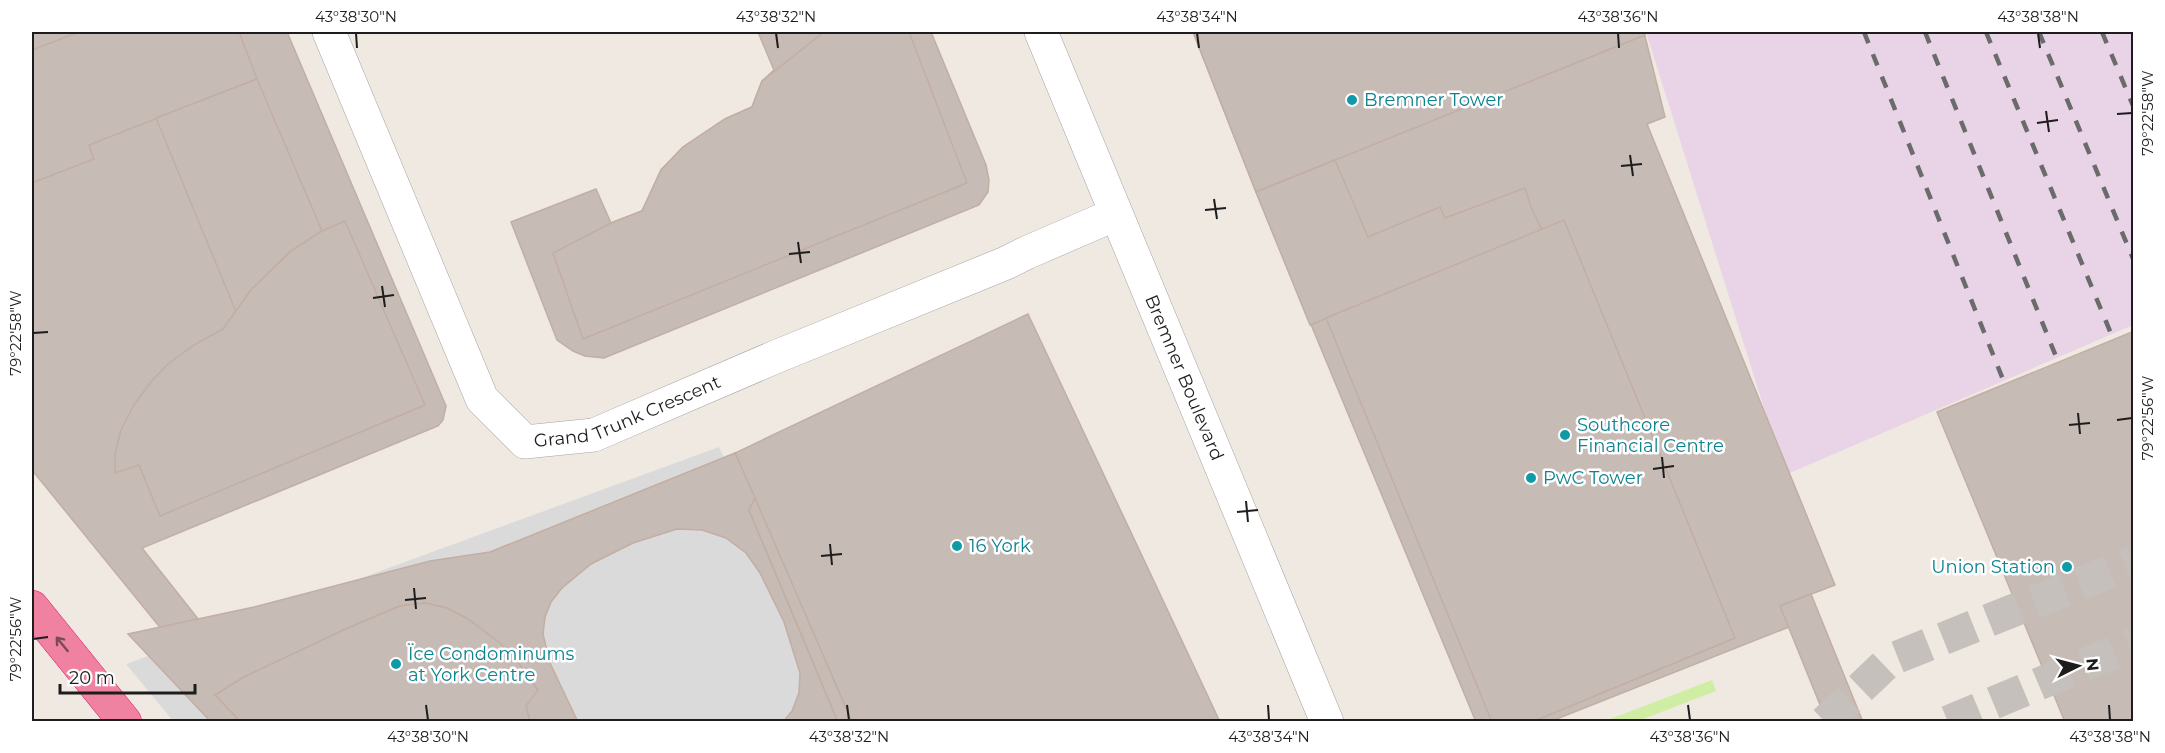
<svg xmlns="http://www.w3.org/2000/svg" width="2165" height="753" viewBox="0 0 2165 753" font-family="Montserrat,sans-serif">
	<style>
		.residential { fill: #dbdada }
		.industrial { fill: #e9d3e7 }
		.grass { fill: #cfeea3 }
		.building { fill: #c7bbb5; stroke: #c2aea3; stroke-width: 1.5 }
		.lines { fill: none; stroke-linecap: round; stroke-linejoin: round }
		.primary-tunnel { stroke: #c5c0bb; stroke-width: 33; stroke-dasharray: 33 16; stroke-linecap: butt }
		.minor-casing { stroke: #a4a4a4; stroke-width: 34 }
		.tertiary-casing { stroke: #a4a4a4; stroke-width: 34 }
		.motorway-casing { stroke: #e71570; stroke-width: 34 }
		.minor { stroke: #fff; stroke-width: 33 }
		.tertiary { stroke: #fff; stroke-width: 33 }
		.motorway { stroke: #ee82a0; stroke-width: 33 }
		.rail { stroke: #6b6b6b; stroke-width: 4.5; stroke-dasharray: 12 12; stroke-linecap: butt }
		.oneway { stroke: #7b4a58 }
		.ticks { fill: none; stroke: #1d1d1d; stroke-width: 2 }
		.culture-dot { fill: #0f9aa8; stroke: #fff; stroke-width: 2 }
		.labels { text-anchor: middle; stroke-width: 5; stroke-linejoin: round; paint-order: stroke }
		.culture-label { font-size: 18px; fill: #0d838f; stroke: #fff; text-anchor: start }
		.street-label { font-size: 18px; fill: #1d1d1d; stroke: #fff }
		.neatline { fill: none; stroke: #1d1d1d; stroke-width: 2 }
		.ticks-label { font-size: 15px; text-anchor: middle; fill: #1d1d1d }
	</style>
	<rect width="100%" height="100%" fill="#efe9e2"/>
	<path class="residential" d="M719 447 838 721H173L126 664Z"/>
	<path class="industrial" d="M1646 32H2133V325L1785 475Z"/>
	<path class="grass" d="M1712 680 1716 691 1638 721H1605Z"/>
	<g class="building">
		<path d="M38 32H287L446 406 443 420 438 426 142 548 244 677 215 695 32 470V34Z"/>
		<path d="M79 32H239L257 79 89 145 94 159 32 183V50Z"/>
		<path d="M758 32H931L986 165 989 180 988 192 979 205 604 358 585 356 573 351 557 340 511 222 596 189 611 223 642 211 661 170 683 147 725 119 752 107 762 81 774 70Z"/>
		<path d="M824 32H909L967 183 583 339 553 253 611 223 642 211 661 170 683 147 725 119 752 107 762 81Z"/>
		<path d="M1193 32H1644L1665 117 1647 124 1835 585 1780 606 1789 627 1549 722H1476L1256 192Z"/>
		<path d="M1193 32H1644L1645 35 1256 192Z"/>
		<path d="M257 79 322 231 291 251 272 269 251 290 236 312 156 118Z"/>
		<path d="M1335 160 1368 237 1440 207 1445 218 1525 188 1531 207 1542 230 1310 325 1256 192Z"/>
		<path d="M1564 220 1735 638 1532 722H1492L1326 318Z"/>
		<path d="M345 221 425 405 160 516 139 465 115 473V454L121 430 134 405 150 383 168 364 194 345 223 329 251 290 291 251 322 231Z"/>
		<path d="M1028 314 1160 594 1220 722H852L735 453Z"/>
		<path d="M2134 331V722H2065L1937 412Z"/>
		<path d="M735 453 755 498 749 510 838 722H783L792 711 799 693 800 673 784 622 760 573 746 553 726 538 702 530 677 529 633 543 591 564 562 588 551 602 545 617 543 634 547 651 549 661 578 722H530L517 676 495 645 468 619 447 608 425 603 400 606 350 627 244 677 215 695 241 722H211L128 634 254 607 430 561 490 552Z"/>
		<path d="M755 498 852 722H838L749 510Z"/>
		<path d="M1811 594 1863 722H1827L1780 606Z"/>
		<path d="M425 603 447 608 468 619 509 650 538 690 526 706 530 722H241L215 695 244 677 350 627 400 606Z"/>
	</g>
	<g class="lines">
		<g class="primary-tunnel">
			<path d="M1825 722 1890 660 2134 562"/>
			<path d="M1948 722 2134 644"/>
		</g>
		<defs>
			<g id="minor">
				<path id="s1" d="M329 32 482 399 525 442 594 435 773 358 1006 263 1026 253 1116 214"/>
			</g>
			<g id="tertiary">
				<path id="s2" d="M1041 32 1327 722"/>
			</g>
			<path id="motorway" d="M32 607 125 722"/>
		</defs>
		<use href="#minor" class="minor-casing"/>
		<use href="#tertiary" class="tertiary-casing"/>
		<use href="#motorway" class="motorway-casing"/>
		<use href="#minor" class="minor"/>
		<use href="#tertiary" class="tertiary"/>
		<use href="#motorway" class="motorway"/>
		<g class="rail">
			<path d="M1864 32 2004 382"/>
			<path d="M1925 32 2057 359"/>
			<path d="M1986 32 2112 336"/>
			<path d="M2039 32 2134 261"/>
			<path d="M2102 32 2134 108"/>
		</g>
	</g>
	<defs><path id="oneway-shaft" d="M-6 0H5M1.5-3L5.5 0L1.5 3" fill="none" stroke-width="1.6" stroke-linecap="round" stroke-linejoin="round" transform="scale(1.5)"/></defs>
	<use class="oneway" href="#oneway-shaft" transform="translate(62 644) rotate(-129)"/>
	<path class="ticks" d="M356 33 357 48M776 33 778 48M1197 33 1199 48M1618 33 1619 48M2038 33 2040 48M2046 111 2049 132M2117 114 2132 113M2037 123 2058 120M1630 155 1633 176M1621 166 1642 164M1214 199 1217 219M1205 210 1226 208M798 242 801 263M789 254 810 252M382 286 385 307M373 298 394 295M33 333 48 332M2078 413 2080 434M2117 420 2132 418M2069 425 2090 423M1662 457 1664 478M1653 469 1674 466M1246 501 1248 522M1237 512 1258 510M830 544 832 565M821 556 842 554M414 588 416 609M405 600 426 598M33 639 48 637M426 705 428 720M847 705 849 720M1268 705 1269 720M1688 705 1690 720M2109 705 2110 720"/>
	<g class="culture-dot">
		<circle cx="1352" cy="100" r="6"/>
		<circle cx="1565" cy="435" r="6"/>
		<circle cx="1531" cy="478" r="6"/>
		<circle cx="957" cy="546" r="6"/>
		<circle cx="2067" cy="567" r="6"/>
		<circle cx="396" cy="664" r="6"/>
	</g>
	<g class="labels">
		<g class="culture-label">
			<text x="1364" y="106">Bremner Tower</text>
			<text x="1577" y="431">Southcore<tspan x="1577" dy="21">Financial Centre</tspan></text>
			<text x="1543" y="484">PwC Tower</text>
			<text x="969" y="552">16 York</text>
			<text x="2055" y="573" text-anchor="end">Union Station</text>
			<text x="408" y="660">Ïce Condominums<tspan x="408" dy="21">at York Centre</tspan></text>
		</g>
		<g class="street-label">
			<text dy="6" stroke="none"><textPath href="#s2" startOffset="374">Bremner Boulevard</textPath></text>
			<text dy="6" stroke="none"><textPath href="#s1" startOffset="566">Grand Trunk Crescent</textPath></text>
		</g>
	</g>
	<rect width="2165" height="753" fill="none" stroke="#ffffff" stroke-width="66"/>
	<g transform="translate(2078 666) rotate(84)" stroke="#ffffff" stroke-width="4.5" paint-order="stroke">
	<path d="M0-4.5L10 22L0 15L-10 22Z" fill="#1d1d1d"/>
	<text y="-9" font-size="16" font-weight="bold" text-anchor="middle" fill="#1d1d1d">N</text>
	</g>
	<path d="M60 684v9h135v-9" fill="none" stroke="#1d1d1d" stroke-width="3"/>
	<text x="69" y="684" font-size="18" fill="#1d1d1d" stroke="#ffffff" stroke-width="4.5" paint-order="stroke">20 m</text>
	<rect x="33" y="33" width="2099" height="687" class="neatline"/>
	<g class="ticks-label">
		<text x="356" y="22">43°38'30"N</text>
		<text x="776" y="22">43°38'32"N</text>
		<text x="1197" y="22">43°38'34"N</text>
		<text x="1618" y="22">43°38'36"N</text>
		<text x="2038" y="22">43°38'38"N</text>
		<text transform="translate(2148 113) rotate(-90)" y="5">79°22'58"W</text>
		<text transform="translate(16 333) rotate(-90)" y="5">79°22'58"W</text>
		<text transform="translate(2148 418) rotate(-90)" y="5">79°22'56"W</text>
		<text transform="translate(16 639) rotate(-90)" y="5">79°22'56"W</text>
		<text x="428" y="742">43°38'30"N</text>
		<text x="849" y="742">43°38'32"N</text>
		<text x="1269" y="742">43°38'34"N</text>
		<text x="1690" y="742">43°38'36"N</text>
		<text x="2110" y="742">43°38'38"N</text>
	</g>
</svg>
